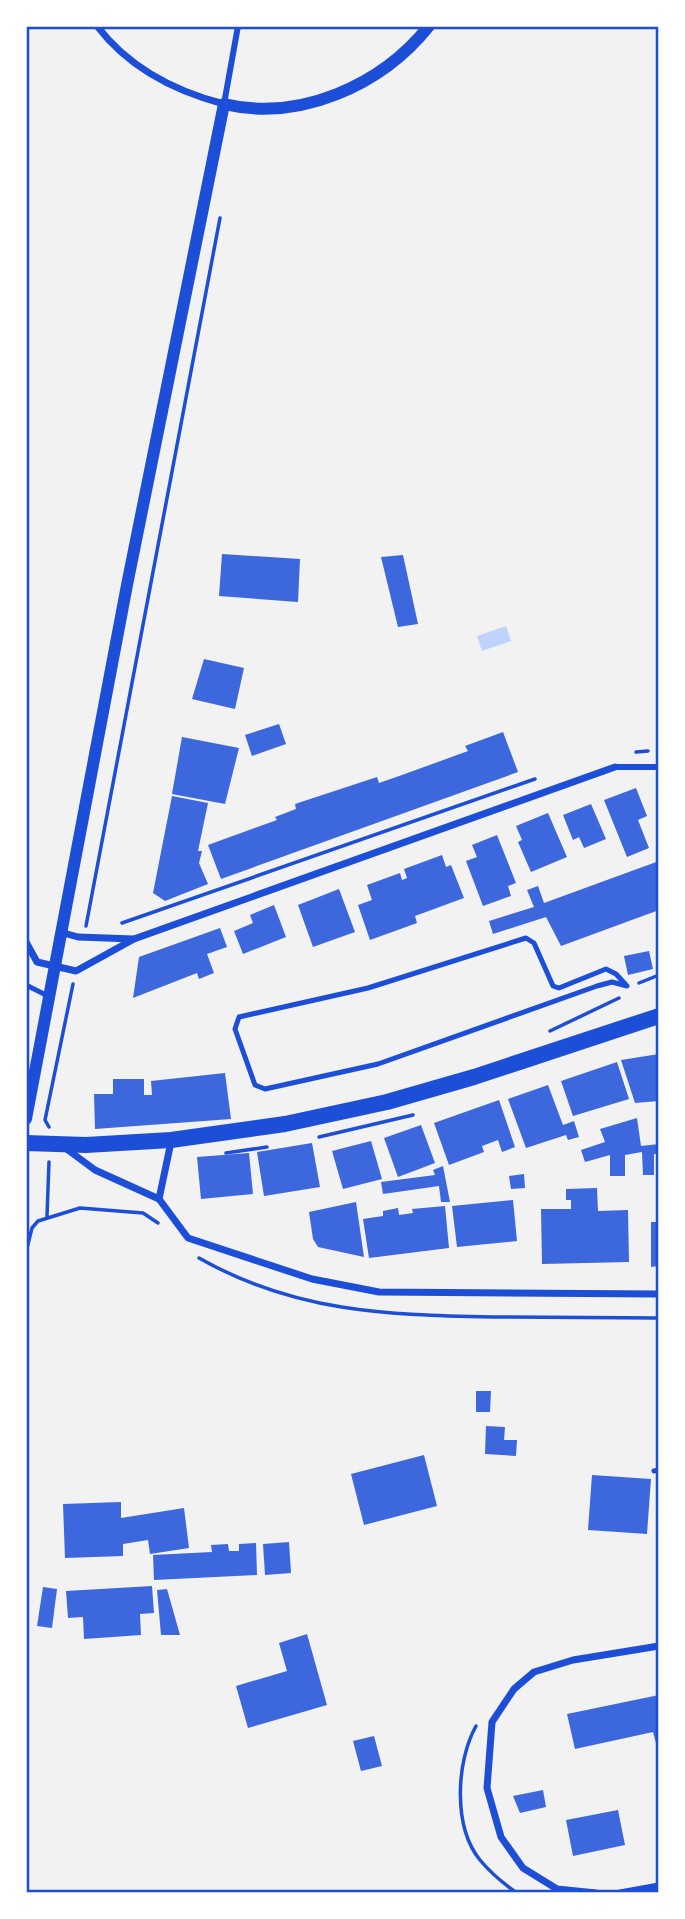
<svg xmlns="http://www.w3.org/2000/svg" width="685" height="1919" viewBox="0 0 685 1919" font-family="'Asap Condensed',sans-serif">
	<style>
		.water { fill: #bfd3fe }
		.building { fill: #3d67dc }
		.lines { fill: none; stroke-linecap: round; stroke-linejoin: round }
		.path { stroke: #1d4ed8; stroke-width: 3.5 }
		.service { stroke: #1d4ed8; stroke-width: 5 }
		.pedestrian { stroke: #1d4ed8; stroke-width: 6 }
		.minor { stroke: #1d4ed8; stroke-width: 7 }
		.tertiary { stroke: #1d4ed8; stroke-width: 12 }
		.primary { stroke: #1d4ed8; stroke-width: 16 }
		.neatline { fill: none; stroke: #1d4ed8; stroke-width: 2.5 }
	</style>
	<rect width="100%" height="100%" fill="#f2f2f2"/>
	<path class="water" d="M506 626 511 641 482 651 477 636Z"/>
	<g class="building">
		<path d="M222 554 300 559 298 602 219 596Z"/>
		<path d="M403 555 418 624 398 627 381 557Z"/>
		<path d="M204 659 244 668 235 709 192 699Z"/>
		<path d="M279 724 286 744 252 756 245 735Z"/>
		<path d="M503 732 518 772 221 879 208 845 277 820 275 817 296 809 295 804 377 777 379 783 402 775 468 751 465 746Z"/>
		<path d="M182 737 239 748 225 804 172 794Z"/>
		<path d="M636 788 647 816 638 820 649 848 627 857 604 800Z"/>
		<path d="M172 796 208 803 198 851H202L199 863 208 884 165 901 153 893Z"/>
		<path d="M591 804 606 839 584 848 579 837 573 840 563 815Z"/>
		<path d="M548 813 567 857 531 872 518 842 522 840 516 826Z"/>
		<path d="M497 835 516 883 508 886 511 896 483 906 466 861 477 857 472 845Z"/>
		<path d="M442 855 446 867 451 865 464 898 415 916 417 923 370 940 358 905 372 900 367 885 400 873 402 880 407 878 404 869Z"/>
		<path d="M659 861V910L561 946 546 917 493 934 489 921 534 907 527 890 538 886 544 903Z"/>
		<path d="M339 889 355 932 313 947 298 905Z"/>
		<path d="M274 905 286 937 243 954 234 931 253 923 250 915Z"/>
		<path d="M220 928 227 947 207 954 214 973 199 979 197 973 133 998 139 957Z"/>
		<path d="M649 951 653 969 628 975 624 956Z"/>
		<path d="M659 1054V1101L635 1103 621 1060Z"/>
		<path d="M617 1062 629 1099 573 1116 561 1081Z"/>
		<path d="M225 1073 231 1119 95 1129 94 1094H113V1079H144V1095H152L151 1081Z"/>
		<path d="M548 1085 563 1125 574 1121 579 1137 568 1140 566 1135 526 1148 508 1099Z"/>
		<path d="M499 1100 515 1147 502 1152 498 1140 482 1146 484 1152 449 1165 434 1123Z"/>
		<path d="M637 1118 641 1146 659 1144V1154H654V1175H643L642 1152 625 1155V1176H610V1155L585 1162 581 1150 605 1142 600 1129Z"/>
		<path d="M421 1125 435 1163 398 1177 384 1138Z"/>
		<path d="M371 1141 382 1179 343 1189 332 1151Z"/>
		<path d="M312 1143 320 1187 264 1196 257 1152Z"/>
		<path d="M249 1153 253 1194 201 1199 197 1157Z"/>
		<path d="M443 1166 450 1202H441L439 1186 383 1194 381 1182 435 1175 433 1170Z"/>
		<path d="M524 1174 525 1188 511 1189 509 1176Z"/>
		<path d="M597 1188 598 1211 628 1210 629 1262 542 1264 541 1209H571V1200H566V1189Z"/>
		<path d="M513 1200 517 1241 457 1247 452 1206Z"/>
		<path d="M356 1202 364 1257 318 1247 313 1239 309 1212Z"/>
		<path d="M445 1206 449 1248 369 1258 363 1219 383 1216V1211L398 1208 399 1215 413 1213 412 1209Z"/>
		<path d="M651 1222H659V1266L651 1267Z"/>
		<path d="M476 1391H491L490 1412H476Z"/>
		<path d="M486 1426 505 1427 504 1440H517L516 1456 485 1454Z"/>
		<path d="M424 1455 437 1506 364 1525 351 1474Z"/>
		<path d="M592 1475 651 1479 647 1534 588 1530Z"/>
		<path d="M121 1502V1518L184 1508 189 1548 150 1554 148 1540 123 1544V1556L65 1558 63 1504Z"/>
		<path d="M289 1542 291 1573 265 1575 263 1544Z"/>
		<path d="M256 1543 257 1575 154 1580 153 1555 212 1552 211 1545 228 1544 229 1551H239V1544Z"/>
		<path d="M152 1586 154 1613 140 1614 141 1635 84 1639 83 1617 68 1618 66 1591Z"/>
		<path d="M43 1587 57 1589 52 1628 37 1626Z"/>
		<path d="M167 1589 180 1635H161L157 1590Z"/>
		<path d="M307 1634 327 1705 248 1728 236 1686 287 1671 279 1643Z"/>
		<path d="M659 1695V1754L653 1732 575 1749 567 1714Z"/>
		<path d="M374 1736 382 1766 361 1771 353 1741Z"/>
		<path d="M543 1790 546 1807 520 1813 513 1796Z"/>
		<path d="M618 1810 625 1845 573 1856 566 1820Z"/>
	</g>
	<g class="lines">
		<g class="path">
			<path d="M636 752 648 751"/>
			<path d="M122 923 535 779"/>
			<path d="M86 926 220 218"/>
			<path d="M639 983 659 975"/>
			<path d="M550 1031 619 998"/>
			<path d="M49 1127 45 1120 73 984"/>
			<path d="M319 1137 413 1115"/>
			<path d="M226 1153 267 1147"/>
			<path d="M47 1216 49 1162"/>
			<path d="M26 1252 32 1228 38 1221 80 1208 143 1213 158 1223"/>
			<path d="M199 1258C294 1312 386 1315 493 1317 548 1317 603 1318 659 1318"/>
			<path d="M476 1726C456 1762 453 1827 480 1860 490 1872 504 1884 517 1893"/>
		</g>
		<g class="service">
			<path d="M526 938 534 943 553 986 559 988 606 969 616 974 627 986 612 982 597 986 378 1064 265 1089 255 1085 235 1029 239 1017 368 988Z"/>
			<path d="M26 985 48 996"/>
			<path d="M654 1471 659 1470"/>
		</g>
		<g class="pedestrian">
			<path d="M224 104 238 26"/>
			<path d="M615 767H659"/>
		</g>
		<g class="minor">
			<path d="M97 26C129 68 174 91 224 104"/>
			<path d="M60 932 78 937 133 939"/>
			<path d="M26 942 37 962 76 971 134 939 615 767"/>
			<path d="M64 1147 95 1170 159 1199 188 1238 312 1279 379 1292 659 1294"/>
			<path d="M159 1199 171 1142"/>
			<path d="M596 1893 557 1889 523 1868 501 1837 487 1788 492 1722 514 1689 534 1672 573 1660 659 1646"/>
			<path d="M620 1893 659 1886"/>
		</g>
		<path class="tertiary" d="M26 1119 127 585 224 104C299 122 381 86 429 26"/>
		<path class="primary" d="M26 1143 86 1145 171 1140 285 1124 387 1102 474 1077 659 1016"/>
	</g>
	<rect width="685" height="1919" fill="none" stroke="#ffffff" stroke-width="56"/>
	<rect x="28" y="28" width="629" height="1863" class="neatline"/>
</svg>
